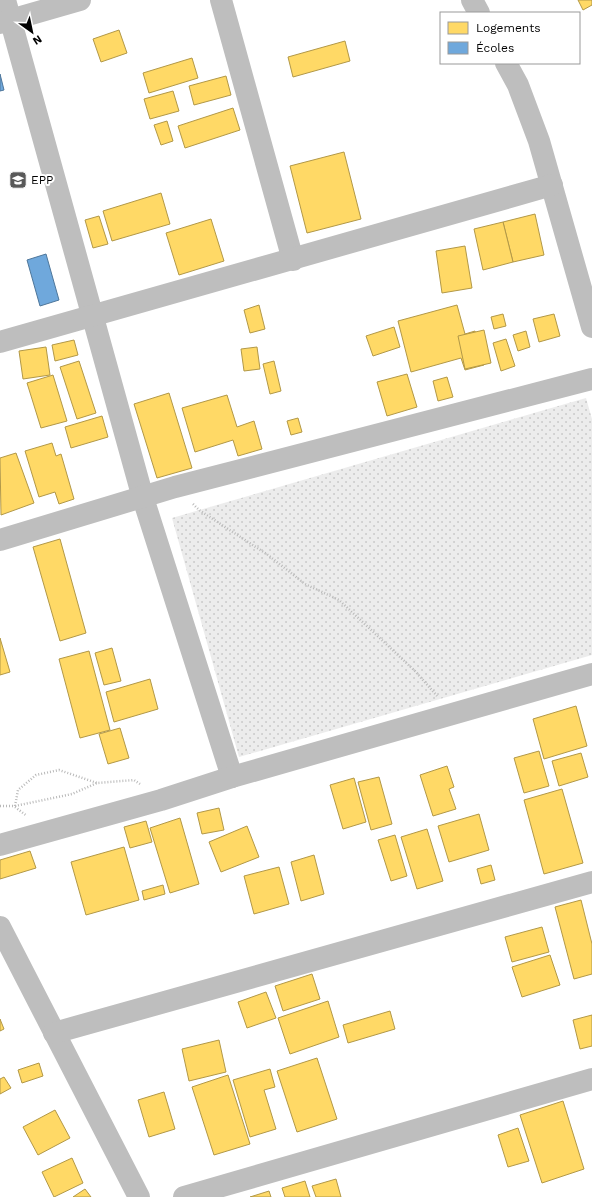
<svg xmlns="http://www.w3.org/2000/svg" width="592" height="1197" viewBox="0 0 592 1197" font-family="'Work Sans',sans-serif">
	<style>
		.park { fill: url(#park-dots) }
		.homes { fill: #ffd966; stroke: #b29847 }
		.schools { fill: #6fa8dc; stroke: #4e769a }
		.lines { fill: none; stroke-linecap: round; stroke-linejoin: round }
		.path { stroke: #b9b9b9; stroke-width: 2.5; stroke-dasharray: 1 2; stroke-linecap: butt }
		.street { stroke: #bebebe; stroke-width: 22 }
		.labels { text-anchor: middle; stroke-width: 4; stroke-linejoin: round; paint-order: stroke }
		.poi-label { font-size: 12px; fill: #000; stroke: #fff; text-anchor: start }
	</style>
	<defs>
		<pattern id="park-dots" width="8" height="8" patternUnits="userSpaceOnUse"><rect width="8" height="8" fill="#ececec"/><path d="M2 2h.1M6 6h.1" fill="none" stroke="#c9c9c9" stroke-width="1.8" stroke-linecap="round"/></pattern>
	</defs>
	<rect width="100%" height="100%" fill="#fff"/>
	<path class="park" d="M586 398 592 419V655L239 757 172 518Z"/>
	<g class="homes">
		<path d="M578 0H592V5L583 10Z"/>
		<path d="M119 30 127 53 101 62 93 39Z"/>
		<path d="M345 41 350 61 293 77 288 57Z"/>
		<path d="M192 58 198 78 149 93 143 73Z"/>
		<path d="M226 76 231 95 194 105 189 86Z"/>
		<path d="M173 91 179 111 150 119 144 99Z"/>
		<path d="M233 108 240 130 185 148 178 126Z"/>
		<path d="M167 121 173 141 161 145 154 125Z"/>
		<path d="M344 152 361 219 307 233 290 166Z"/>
		<path d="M161 193 170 224 112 241 103 211Z"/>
		<path d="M535 214 544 255 513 262 503 222Z"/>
		<path d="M99 216 108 244 93 248 85 220Z"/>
		<path d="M211 219 224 261 179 275 166 233Z"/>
		<path d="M503 222 513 262 483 270 474 229Z"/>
		<path d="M465 246 472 288 442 293 436 251Z"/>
		<path d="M259 305 265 329 250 333 244 310Z"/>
		<path d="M457 305 465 334 475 331 484 365 465 370 461 358 411 372 398 321Z"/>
		<path d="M503 314 506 326 494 329 491 317Z"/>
		<path d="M554 314 560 336 539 342 533 319Z"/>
		<path d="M394 327 400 347 373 356 366 336Z"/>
		<path d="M484 330 491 363 465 369 458 336Z"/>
		<path d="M526 331 530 347 518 351 513 335Z"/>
		<path d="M506 339 515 366 501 371 493 343Z"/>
		<path d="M74 340 78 355 55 361 52 345Z"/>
		<path d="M46 347 50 375 23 379 19 351Z"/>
		<path d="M257 347 260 369 244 371 241 349Z"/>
		<path d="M79 361 96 413 77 419 60 367Z"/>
		<path d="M274 361 281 391 270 394 263 364Z"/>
		<path d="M407 374 417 407 387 416 377 382Z"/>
		<path d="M53 375 67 421 41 428 27 383Z"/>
		<path d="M447 377 453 397 438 401 433 381Z"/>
		<path d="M169 393 192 468 157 478 134 404Z"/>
		<path d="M227 395 237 427 254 421 262 449 238 456 233 440 195 452 182 408Z"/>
		<path d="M102 416 108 437 71 448 65 427Z"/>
		<path d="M298 418 302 432 291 435 287 421Z"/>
		<path d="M52 443 56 456 61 454 74 499 59 504 55 492 39 497 25 451Z"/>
		<path d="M16 453 34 503 1 515 0 458Z"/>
		<path d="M60 539 86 633 60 641 33 547Z"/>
		<path d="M0 638 10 672 0 675Z"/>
		<path d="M112 648 121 681 104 685 95 653Z"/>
		<path d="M89 651 110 730 80 738 59 659Z"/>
		<path d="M150 679 158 709 114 722 106 692Z"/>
		<path d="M576 706 587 746 544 759 533 719Z"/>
		<path d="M120 728 129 758 108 764 99 734Z"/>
		<path d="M539 751 549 786 524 793 514 758Z"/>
		<path d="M581 753 588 777 559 786 552 761Z"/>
		<path d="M447 766 454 787 449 789 456 809 433 816 420 775Z"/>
		<path d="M379 777 392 824 371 830 358 782Z"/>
		<path d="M354 778 366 822 343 829 330 785Z"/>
		<path d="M562 789 583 863 544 874 524 800Z"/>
		<path d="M219 808 224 830 202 834 197 813Z"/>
		<path d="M479 814 489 850 449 862 438 826Z"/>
		<path d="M180 818 199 884 170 893 150 828Z"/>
		<path d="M146 821 152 842 130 848 124 827Z"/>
		<path d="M247 826 259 857 221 872 209 842Z"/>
		<path d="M427 829 443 881 417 889 401 837Z"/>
		<path d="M395 835 407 876 391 881 378 840Z"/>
		<path d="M124 847 139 900 86 915 71 862Z"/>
		<path d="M30 851 36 868 0 879V860Z"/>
		<path d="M314 855 324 894 301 901 291 862Z"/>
		<path d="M491 865 495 880 481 884 477 869Z"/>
		<path d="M279 867 289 904 254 914 244 876Z"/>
		<path d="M163 885 165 894 144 900 142 891Z"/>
		<path d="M581 900 592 944V974L574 979 555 907Z"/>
		<path d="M542 927 549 952 512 962 505 937Z"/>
		<path d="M550 955 560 985 522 997 512 967Z"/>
		<path d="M312 974 320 999 283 1011 275 986Z"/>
		<path d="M266 992 276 1018 247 1028 238 1002Z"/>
		<path d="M328 1001 339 1037 290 1054 278 1018Z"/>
		<path d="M390 1011 395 1029 348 1043 343 1025Z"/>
		<path d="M592 1015V1046L580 1049 573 1020Z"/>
		<path d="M0 1019 4 1029 0 1031Z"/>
		<path d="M219 1040 226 1072 189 1081 182 1049Z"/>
		<path d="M317 1058 337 1119 297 1132 277 1071Z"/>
		<path d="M39 1063 43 1076 22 1083 18 1070Z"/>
		<path d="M270 1069 275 1087 264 1090 276 1129 250 1137 233 1080Z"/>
		<path d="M228 1075 250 1144 214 1155 192 1087Z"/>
		<path d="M4 1077 11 1088 0 1094V1079Z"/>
		<path d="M164 1092 175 1129 149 1137 138 1100Z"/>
		<path d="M563 1101 584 1169 542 1183 520 1115Z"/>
		<path d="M55 1110 70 1138 38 1155 23 1127Z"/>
		<path d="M518 1128 529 1161 508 1167 498 1135Z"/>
		<path d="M72 1158 83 1183 54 1197 42 1172Z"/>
		<path d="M336 1179 341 1197H316L312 1186Z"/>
		<path d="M305 1181 310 1197H285L282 1188Z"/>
		<path d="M85 1189 91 1197H73Z"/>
		<path d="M269 1191 271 1197H250Z"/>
	</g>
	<g class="schools">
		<path d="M0 74 4 90 0 91Z"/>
		<path d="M46 254 59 300 40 306 27 260Z"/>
	</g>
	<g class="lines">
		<g class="path">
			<path d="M193 504 199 510 268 555 305 584 339 600 415 671 437 696"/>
			<path d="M0 806H15L72 794 97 783 134 780 140 784"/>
			<path d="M15 806 18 790 36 775 59 770 97 783"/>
			<path d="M15 807 27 816"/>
		</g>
		<g class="street">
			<path d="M5 0 143 498 232 777"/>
			<path d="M221 0 293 260"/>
			<path d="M472 0 479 13"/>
			<path d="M0 23 80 0"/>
			<path d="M506 63 518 85 539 141 592 327"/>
			<path d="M0 342 552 185"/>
			<path d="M0 540 175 487 592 379"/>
			<path d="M0 845 161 800 232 777 592 674"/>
			<path d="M0 927 139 1197"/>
			<path d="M54 1033 592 882"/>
			<path d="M184 1197 592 1079"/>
		</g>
	</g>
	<defs>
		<symbol id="school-square" viewBox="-11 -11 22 22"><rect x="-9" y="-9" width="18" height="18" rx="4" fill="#595959" stroke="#fff"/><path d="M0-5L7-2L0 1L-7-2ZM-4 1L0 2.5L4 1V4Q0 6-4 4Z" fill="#fff"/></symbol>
	</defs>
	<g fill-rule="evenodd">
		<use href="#school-square" x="8" y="170" width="20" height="20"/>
	</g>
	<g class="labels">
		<g class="poi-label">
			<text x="31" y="184">EPP</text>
		</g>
	</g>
	<rect x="440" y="12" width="140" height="52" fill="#ffffff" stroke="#999999"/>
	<rect x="448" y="22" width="20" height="12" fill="#ffd966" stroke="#999999"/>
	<text x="476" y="32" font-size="12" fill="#000000">Logements</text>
	<rect x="448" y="42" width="20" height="12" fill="#6fa8dc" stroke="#999999"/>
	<text x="476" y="52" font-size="12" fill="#000000">Écoles</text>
	<g transform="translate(32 32) rotate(147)" stroke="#ffffff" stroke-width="3" paint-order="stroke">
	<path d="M0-3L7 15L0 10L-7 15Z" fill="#000000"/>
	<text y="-6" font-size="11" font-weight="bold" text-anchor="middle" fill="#000000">N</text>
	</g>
</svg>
